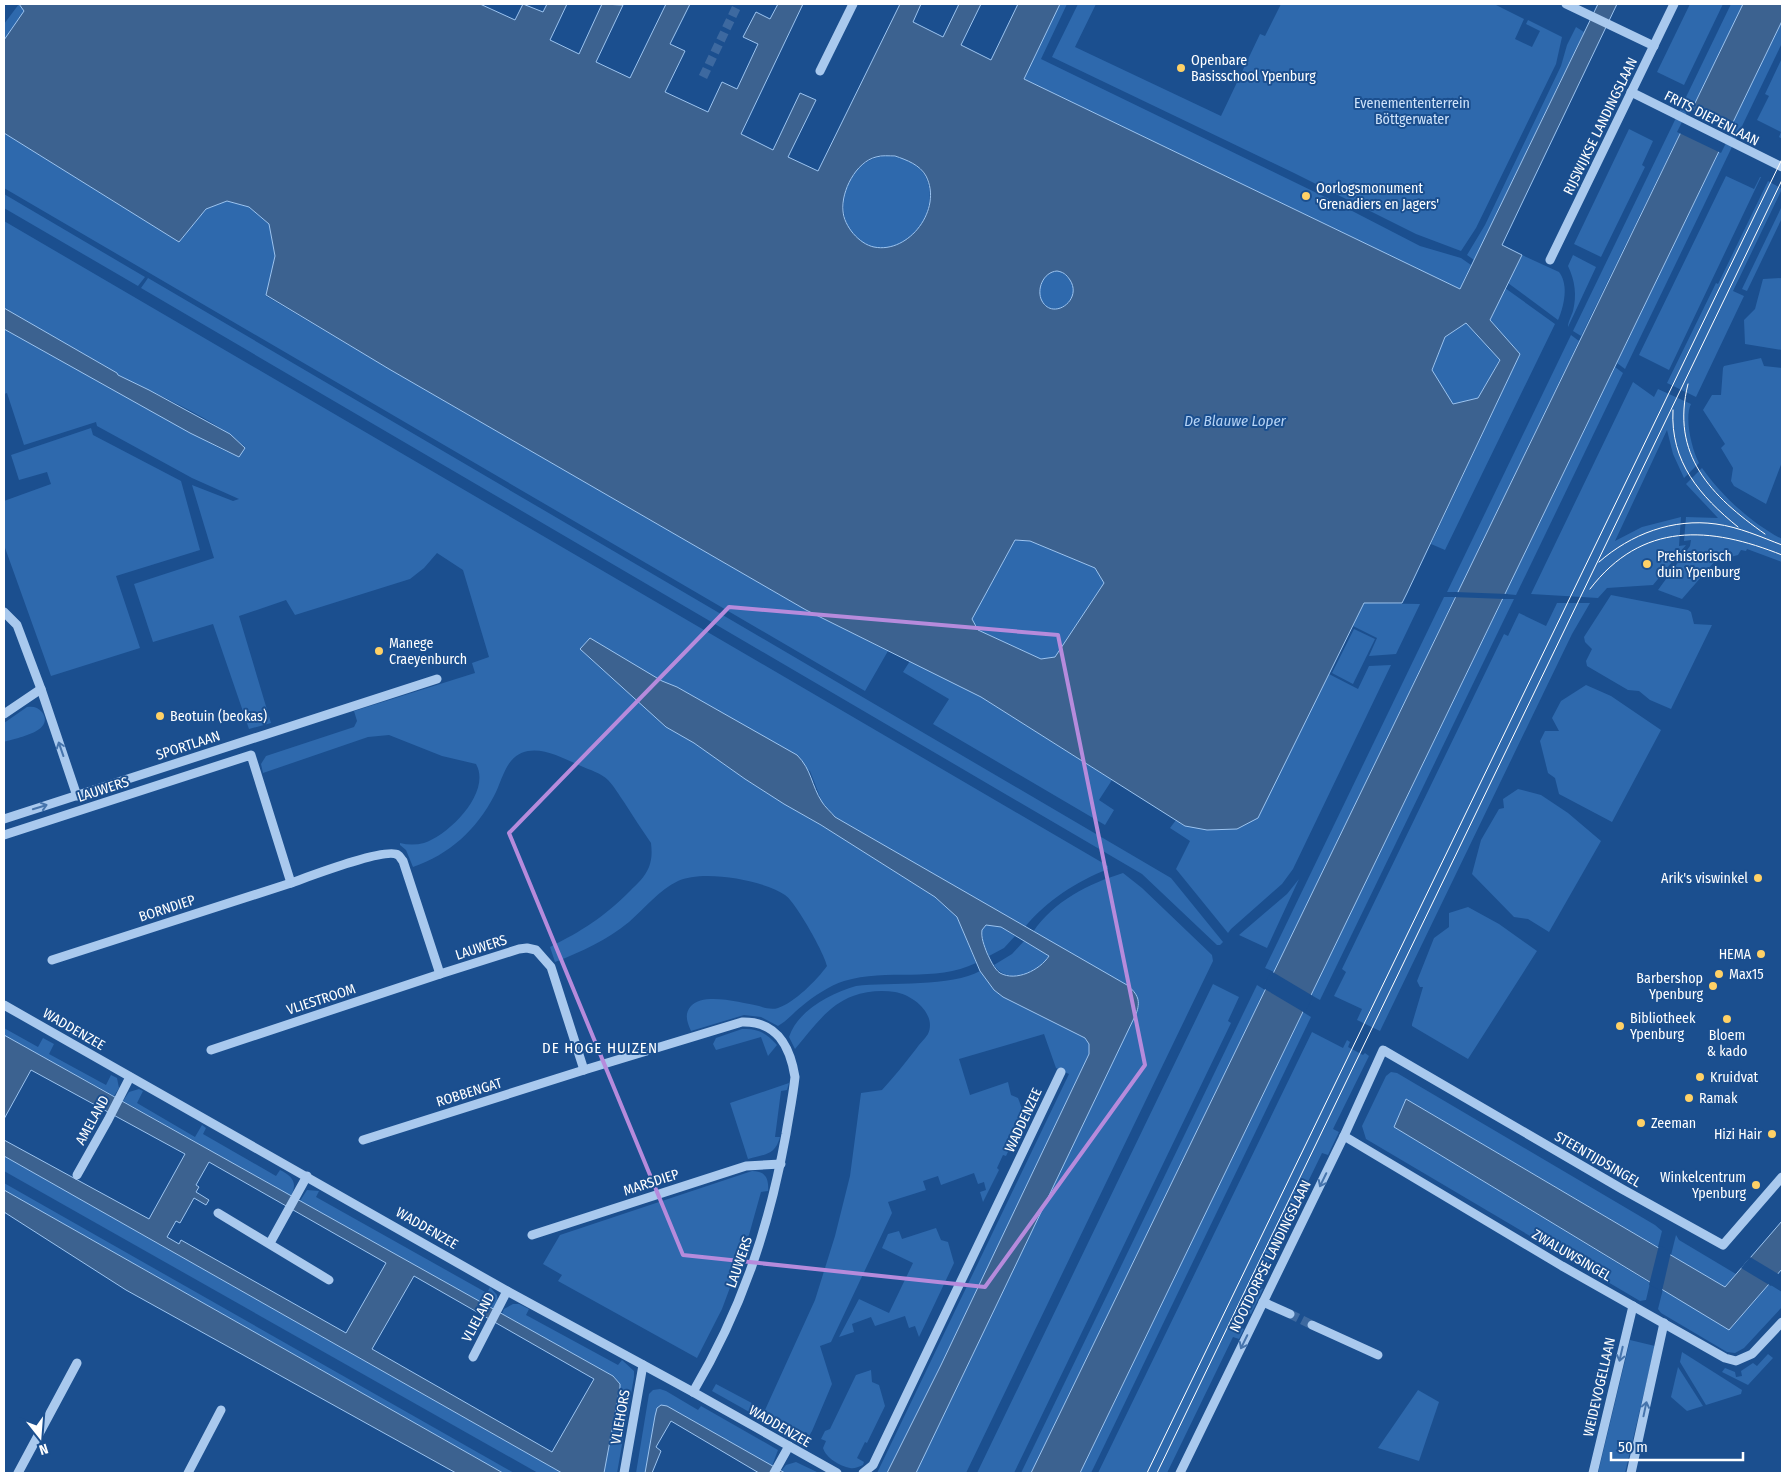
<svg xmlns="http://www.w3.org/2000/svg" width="1786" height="1477" viewBox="0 0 1786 1477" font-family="'Fira Sans Condensed',sans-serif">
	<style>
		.green { fill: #2e69ad }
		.water { fill: #3c6290; stroke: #9cc4f0; fill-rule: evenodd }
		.pier { fill: #1b4f8f }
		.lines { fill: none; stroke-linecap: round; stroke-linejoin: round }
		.minor-tunnel { stroke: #3d69a0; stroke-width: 9; stroke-dasharray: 9 4.5; stroke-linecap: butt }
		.minor { stroke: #a9c9ee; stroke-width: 9 }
		.tram { stroke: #fff; stroke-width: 1 }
		.oneway { stroke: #4674ac }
		.marked { fill: none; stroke: #b68bdc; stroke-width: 4; stroke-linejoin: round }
		.poi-dot { fill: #ffd166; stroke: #1b4f8f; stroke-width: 2 }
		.labels { text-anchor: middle; stroke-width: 4; stroke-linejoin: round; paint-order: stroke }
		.poi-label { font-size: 14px; fill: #fff; stroke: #1b4f8f; text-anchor: start }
		.park-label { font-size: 14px; fill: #cfe3fa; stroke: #1b4f8f }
		.street-label { font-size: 14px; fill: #fff; stroke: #1b4f8f }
		.water-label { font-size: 15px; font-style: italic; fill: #b5d3f5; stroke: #1b4f8f }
		.neighbourhood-label { font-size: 15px; letter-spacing: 1px; fill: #fff; stroke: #1b4f8f }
	</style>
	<rect width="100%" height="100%" fill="#1b4f8f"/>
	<g class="green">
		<path d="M19 4 24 11 4 40V24Z"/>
		<path d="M1060 4H1067L1041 59 1327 198 1420 246 1461 258 1471 265 1460 289 1024 79Z"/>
		<path d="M1078 4H1096L1075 47 1221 116 1260 34 1265 36 1281 4H1494L1524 19 1515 39 1532 47 1540 31 1526 24 1528 20 1562 37 1556 64 1476 228 1461 251 1416 234 1294 173 1052 57Z"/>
		<path d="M1690 4H1723L1684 85 1657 72Z"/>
		<path d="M1731 4H1743L1581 336 1573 331Z"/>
		<path d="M1782 21V43L1625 369 1617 363Z"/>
		<path d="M1576 27 1584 32 1474 260 1467 255 1485 225 1561 66 1567 45Z"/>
		<path d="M1782 58V139L1779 137 1781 132 1757 120 1769 96 1765 94Z"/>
		<path d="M1629 129 1653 141 1642 165 1645 167 1601 257 1574 244Z"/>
		<path d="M4 133 179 242 206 209 227 201 249 207 269 224 275 256 266 296 389 369 806 610 888 651 865 691 4 188Z"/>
		<path d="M886 156C958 159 930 250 883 248 826 246 835 159 886 156Z"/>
		<path d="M1726 176 1754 189 1760 177H1761L1669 370 1639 355Z"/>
		<path d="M1768 181 1782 189 1733 291 1744 296 1696 397 1667 383 1716 283 1718 284Z"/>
		<path d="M4 194 145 277 138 286 4 208Z"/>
		<path d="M1782 206V218L1747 291 1742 289Z"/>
		<path d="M4 221 1108 866V869C1076 882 1047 900 1025 927L835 817 822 802 810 771 677 687 662 681 694 743 745 779 784 804 821 825 935 897 957 917 976 963C935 983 887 968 844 981 829 986 814 996 802 1006 794 1012 787 1021 778 1026L761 1017 744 1015 691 1031C687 1022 684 1014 691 1006 704 992 742 1003 759 1006 764 1008 772 1010 778 1008 794 1003 817 980 827 966 825 954 795 901 785 895 763 880 703 869 678 881 659 890 645 908 629 922 607 940 581 952 555 962L550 947C582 931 604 917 630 891 637 884 645 877 649 867 652 859 652 852 651 843 642 830 633 816 624 802 619 795 614 786 608 780 601 773 590 770 581 766 560 757 530 739 511 761 503 771 500 785 494 796 477 829 449 855 413 867L406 850 400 845V843C408 845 416 845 424 843 449 835 492 792 476 764L442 756 389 735 368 737 263 773 261 764 266 756 354 727 357 721 354 711 475 673 472 663 489 657 463 570 437 553 424 568 410 579 295 615 286 600 239 616 271 723 249 729 213 624 153 642 134 584 214 558 192 485 233 501 239 499 192 478 97 426 96 422 24 445 7 393 4 394V329L219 448 239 457 244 446C210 416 159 396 118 375L117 373 4 308Z"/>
		<path d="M1522 255 1559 272C1569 285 1564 306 1558 320L1508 283Z"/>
		<path d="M1573 255 1596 267 1568 327C1568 322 1571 317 1573 311 1577 295 1575 281 1568 266Z"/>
		<path d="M1057 271C1063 272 1066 274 1070 280 1083 300 1053 321 1042 301 1036 290 1043 272 1057 271Z"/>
		<path d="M148 278 1171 878 1223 942 1220 945H1217L1142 874 141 288Z"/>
		<path d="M1782 278V350L1745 344 1744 320 1755 309 1763 279Z"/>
		<path d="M1505 288 1555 324 1445 550 1431 544 1520 354 1490 320Z"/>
		<path d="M1466 323 1500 359 1478 398 1453 404 1432 371 1445 337Z"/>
		<path d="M1571 335 1579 341 1458 592H1447Z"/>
		<path d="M1761 358 1764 366 1782 368V462L1766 504 1734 486 1731 481 1733 468 1721 448 1725 444 1703 410 1712 395H1721L1723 368 1724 366Z"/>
		<path d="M1615 367 1623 373 1516 595 1505 594Z"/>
		<path d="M1633 382 1654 397 1658 389 1691 404C1684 418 1692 450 1699 463L1684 478 1673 454 1667 430 1615 541 1642 527 1681 517 1679 546 1686 545 1653 585 1607 588 1598 598 1531 594Z"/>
		<path d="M91 428 93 435 181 481 200 550 116 576 140 648 51 676 4 545V501L51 484 47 472 19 480 11 455Z"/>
		<path d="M1702 468C1722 496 1751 523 1782 539V562L1747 549 1746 551 1741 550 1738 555 1715 561 1682 599 1658 590 1690 546 1691 540 1684 541 1686 517 1718 518 1686 484Z"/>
		<path d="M1015 540 1030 541 1095 568 1104 583 1055 657 1041 659 978 630 972 619Z"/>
		<path d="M1611 595 1688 610 1691 612 1694 624 1712 625 1671 709 1650 700 1639 691 1628 690 1587 666 1586 661 1592 649 1585 642 1584 637Z"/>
		<path d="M1444 597H1455L1274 972 1265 968Z"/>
		<path d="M1503 599H1514L1320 1000 1311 995Z"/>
		<path d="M1364 603 1420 604 1396 654 1369 656 1377 638 1353 626Z"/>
		<path d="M1557 603H1590L1572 634 1380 1031 1357 1020 1362 1009 1334 996 1346 972 1342 969 1504 634 1508 636 1519 613 1546 626Z"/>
		<path d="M1354 629 1375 639 1353 684 1332 673Z"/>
		<path d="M910 661 981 697 1112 780 1099 800 1114 810 1105 825 933 724 949 699 903 672Z"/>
		<path d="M1391 665 1293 869 1282 884 1231 929 1228 933 1176 869 1190 841 1170 828 1176 820 1185 826 1292 747 1329 674 1358 689 1369 666Z"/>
		<path d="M1586 685 1611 696 1661 730 1612 822 1559 794 1555 778 1548 773 1540 741 1545 731H1559L1552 718 1561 701Z"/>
		<path d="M27 707C33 706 38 707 42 712 56 732 15 738 4 742V723Z"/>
		<path d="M1518 789 1541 795 1568 813 1601 841 1549 932 1528 919 1514 917 1472 874 1481 840 1499 809 1504 808 1503 799Z"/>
		<path d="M1123 873 1142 888 1212 955 1213 961 966 1473H916L1139 1006 1127 985 1033 932C1054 901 1088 884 1123 873Z"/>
		<path d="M1299 879 1267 948 1239 935 1287 894Z"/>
		<path d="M1468 907 1499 924 1537 951 1468 1059 1412 1026V1024L1423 987H1420L1417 981 1434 938 1449 927V913Z"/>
		<path d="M986 925 1001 927 1015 936 1004 948 989 956 983 942 982 930Z"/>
		<path d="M1024 941 1049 956C1038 973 1007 986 994 965L1012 954Z"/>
		<path d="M980 971 994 990 1003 997 1085 1038 1089 1044V1054L941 1365 887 1473H877L1069 1074 1056 1068 1044 1034 959 1059 970 1095 1008 1082 1011 1095 1018 1098 1025 1117 1006 1156 1003 1155 997 1168 999 1170 983 1202 980 1192 986 1190 984 1182 978 1184 974 1173 941 1185 938 1176 923 1181 926 1190 888 1202 892 1213 831 1342 820 1346 832 1384 812 1431 809 1436 806 1432 796 1437 790 1436 768 1423 771 1418 762 1413 760 1418 712 1391 716 1384 765 1410 815 1300 835 1236 850 1176 861 1093 882 1090C894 1077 905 1063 916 1049 919 1044 925 1039 928 1034 937 1014 913 995 895 992 882 990 866 991 853 996 828 1005 812 1029 795 1049L789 1037C798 1010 831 993 856 986 890 982 952 987 980 971Z"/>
		<path d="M1213 984 1239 997 1228 1021 1231 1023 1014 1473H977Z"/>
		<path d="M1257 985 1265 990 1031 1473H1021Z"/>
		<path d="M1303 1012 1311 1017 1091 1473H1080Z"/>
		<path d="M4 1028 38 1047 43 1038 54 1044 49 1054 106 1085 111 1075 117 1078 119 1088 114 1096 4 1035Z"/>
		<path d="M742 1029C758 1028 766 1033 777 1045L768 1056 761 1037 716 1050 713 1044 716 1038Z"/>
		<path d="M1312 1032 1343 1048 1347 1040 1350 1042 1348 1047 1363 1055 1365 1053 1369 1056 1333 1129 1339 1132 1328 1155 1322 1153 1258 1285 1263 1289 1251 1314 1245 1312 1238 1326 1244 1329 1239 1339 1233 1337 1167 1473H1098Z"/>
		<path d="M1391 1072 1397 1073 1655 1225 1662 1231 1658 1247 1406 1099 1394 1127 1650 1283 1646 1300 1640 1301 1366 1139 1362 1126 1386 1076Z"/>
		<path d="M789 1083 787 1090 781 1091 775 1137H780C775 1156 764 1154 748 1159L730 1103Z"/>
		<path d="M139 1089 143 1091 137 1103 195 1137 202 1125 206 1128 203 1134 276 1176 280 1170C292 1176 298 1182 291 1196L123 1101 129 1092Z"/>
		<path d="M4 1156 562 1473H538L4 1171Z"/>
		<path d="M752 1171C766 1171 769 1179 768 1191L761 1192 747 1242 722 1309 697 1358 558 1281 562 1275 543 1264 560 1235Z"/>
		<path d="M4 1183 514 1473H503L4 1190Z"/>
		<path d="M307 1190 319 1191 316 1197 487 1293 490 1287 497 1295 498 1302 493 1309 300 1201Z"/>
		<path d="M936 1228 941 1240 948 1242 954 1263 919 1337 915 1326 909 1328 905 1316 875 1326 871 1317 852 1324 854 1332 839 1337 859 1299 889 1313 913 1263 882 1248 888 1234 899 1231 902 1239Z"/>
		<path d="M1676 1235 1679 1240 1736 1274 1725 1287 1671 1255Z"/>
		<path d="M1769 1284 1782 1292V1307L1744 1348 1735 1353 1727 1352 1661 1313 1658 1309 1663 1289 1729 1330Z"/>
		<path d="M513 1304H519L529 1309 526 1315 618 1365 622 1360 634 1371V1377L617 1473H604L620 1384 613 1376 502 1314 504 1309Z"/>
		<path d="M1630 1340 1655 1346 1625 1473H1598Z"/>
		<path d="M1682 1352 1742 1390 1741 1394 1706 1405 1680 1362Z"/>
		<path d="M1768 1354 1773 1358 1748 1385 1722 1372 1725 1368 1735 1372 1736 1377 1742 1376 1741 1371 1753 1363 1757 1366Z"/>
		<path d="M1678 1367 1703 1406 1687 1411 1671 1397Z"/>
		<path d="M871 1370 872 1382 879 1385 885 1406 867 1443 865 1442 857 1458 864 1462 863 1465C858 1467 854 1469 850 1468 840 1466 826 1458 823 1448L826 1441 821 1439 825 1431 830 1429 856 1375Z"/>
		<path d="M660 1389 666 1391 698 1410 701 1406 778 1450 772 1466 661 1405 655 1416 645 1473H636L649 1394 653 1390Z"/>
		<path d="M1418 1390 1439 1402 1419 1461 1378 1448Z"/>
		<path d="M796 1462 819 1473H785L781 1471 786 1465Z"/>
	</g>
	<g class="water">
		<path d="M19 4H480L515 20 523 4 543 12 547 4H567L550 40 579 54 602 4 623 5 596 62 630 78 666 4H690L670 44 685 51 665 92 708 112 722 82 737 89 758 44 743 37 756 12 770 19 778 4H803L741 134 773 150 800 93 816 100 788 157 818 171 900 4H921L913 22 943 37 959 4H981L961 45 991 60 1018 4H1060L1024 79 1460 289 1598 4H1617L1502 245 1522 255 1490 320 1520 354 1407 593 1402 603H1364L1258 818 1237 829 1207 830 1185 826 981 697 806 610 389 369 266 295 275 256 269 224 249 207 227 201 206 209 179 242 4 133V40L24 11ZM895 156C907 160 920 165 926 176 943 209 909 254 874 247 859 244 844 226 843 211 841 191 856 162 876 157 882 155 889 156 895 156ZM1057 271C1063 272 1066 274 1070 280 1083 300 1053 321 1042 301 1036 290 1043 272 1057 271ZM1466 323 1500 360 1478 398 1453 404 1432 370 1445 337ZM1015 540 1030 541 1095 568 1104 583 1055 657 1041 659 978 630 972 619Z"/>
		<path d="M1743 4H1782V21L1080 1473H1031Z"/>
		<path d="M4 308 117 373 118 375 149 390 230 434 245 448 239 457 190 433 4 329Z"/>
		<path d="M590 638 662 681 677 687 797 755C812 770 811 785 822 802 825 807 831 812 835 817L1127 985C1138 994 1141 1001 1136 1014L916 1473H887L941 1365 1089 1054V1044L1085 1038 1003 997 994 990 980 971 957 917 935 897 821 825 784 804 745 779 694 743 666 727 580 649ZM986 925 1001 927 1049 956C1040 970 1016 982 1000 973 994 969 990 959 987 953 984 945 981 938 982 930Z"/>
		<path d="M4 1035 613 1376 620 1384V1387L604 1473H562L4 1156V1140L149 1219 185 1154 31 1070 4 1119ZM209 1162 386 1263 346 1333 181 1240 179 1244 167 1237 176 1221 180 1223 194 1198 206 1205 209 1200 196 1192 199 1187 196 1185ZM414 1276 594 1379 552 1452 372 1349Z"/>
		<path d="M1406 1099 1725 1287 1782 1221V1269L1729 1330 1394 1127Z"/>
		<path d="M4 1190 503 1473H456L126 1290 4 1212Z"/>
		<path d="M661 1405 667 1406 785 1473H759L671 1421 656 1447 661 1451 652 1473H645L655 1416 657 1408Z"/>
	</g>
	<g class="pier">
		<path d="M1689 108 1733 129 1721 153 1677 132Z"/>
		<path d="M1455 592 1508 594 1505 599 1452 597Z"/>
		<path d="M1271 971 1313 996 1305 1013 1263 988Z"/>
		<path d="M1659 1245 1671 1252 1662 1291 1649 1285Z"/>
		<path d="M1750 1257 1780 1275 1771 1286 1741 1268Z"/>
	</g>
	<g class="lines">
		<g class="minor-tunnel">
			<path d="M703 77 738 4"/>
			<path d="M1290 1314 1312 1325"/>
		</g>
		<g class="minor">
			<path d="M1566 4 1654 46"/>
			<path d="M820 71 853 4"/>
			<path d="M1631 92 1782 167"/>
			<path d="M1550 260 1674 4"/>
			<path d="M4 612 17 625 41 689 77 796"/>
			<path d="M4 714 41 689"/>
			<path d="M4 819 437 679"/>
			<path d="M4 835 251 755 291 883C308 877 386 847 398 855 400 856 401 859 403 861L440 974 519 949 527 948 536 950 551 967 584 1070 742 1022C777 1021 790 1046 795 1077 793 1096 789 1115 786 1134 769 1228 742 1309 693 1392"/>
			<path d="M52 960 291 883"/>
			<path d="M4 1005 507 1291 693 1392 837 1473"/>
			<path d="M211 1050 440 974"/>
			<path d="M1344 1136 1562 1266 1725 1358 1736 1361 1752 1354 1782 1322"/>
			<path d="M363 1140 584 1070"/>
			<path d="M77 1175 108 1120 130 1077"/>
			<path d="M218 1213 329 1280"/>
			<path d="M532 1235 746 1166 781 1164"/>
			<path d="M270 1243 307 1176"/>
			<path d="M1263 1302 1290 1314"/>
			<path d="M1312 1325 1378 1355"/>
			<path d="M473 1357 507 1291"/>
			<path d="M18 1473 77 1363"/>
			<path d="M188 1473 221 1410"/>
			<path d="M624 1473 643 1365"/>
			<path d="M774 1473 789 1446"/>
			<path d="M863 1473 873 1465 1061 1072"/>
			<path d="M1180 1473 1344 1136 1383 1050 1622 1189 1723 1245 1782 1177"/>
			<path d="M1593 1473 1633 1306"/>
			<path d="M1631 1473 1664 1323"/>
		</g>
		<g class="tram">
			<path d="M1688 384C1670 455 1711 496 1765 534"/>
			<path d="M1673 410C1670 462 1700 496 1738 527"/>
			<path d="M1599 562C1631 534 1673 518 1716 524 1739 527 1761 537 1782 545"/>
			<path d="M1590 589C1642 521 1710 526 1782 555"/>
			<path d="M1147 1473 1782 159"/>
			<path d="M1157 1473 1782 180"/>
		</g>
	</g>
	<defs><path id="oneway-shaft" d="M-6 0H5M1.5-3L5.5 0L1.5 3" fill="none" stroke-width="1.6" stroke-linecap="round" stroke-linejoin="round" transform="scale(1.25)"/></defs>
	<g class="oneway">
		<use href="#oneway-shaft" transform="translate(61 749) rotate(-109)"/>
		<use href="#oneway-shaft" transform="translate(40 807) rotate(-17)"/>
		<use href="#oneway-shaft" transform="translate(1323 1180) rotate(116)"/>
		<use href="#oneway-shaft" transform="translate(1244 1342) rotate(116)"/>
		<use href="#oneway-shaft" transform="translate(1621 1354) rotate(103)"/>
		<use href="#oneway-shaft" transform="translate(1645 1409) rotate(-78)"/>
	</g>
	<path class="marked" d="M729 607 1058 635 1145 1065 985 1287 683 1255 509 833Z"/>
	<g class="poi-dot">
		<circle cx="1181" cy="68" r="5"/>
		<circle cx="1306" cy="196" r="5"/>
		<circle cx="1647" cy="564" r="5"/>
		<circle cx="379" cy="651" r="5"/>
		<circle cx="160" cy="716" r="5"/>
		<circle cx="1758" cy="878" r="5"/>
		<circle cx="1761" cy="954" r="5"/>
		<circle cx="1719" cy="974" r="5"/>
		<circle cx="1713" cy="986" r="5"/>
		<circle cx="1727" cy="1019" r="5"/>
		<circle cx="1620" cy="1026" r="5"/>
		<circle cx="1700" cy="1077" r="5"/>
		<circle cx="1689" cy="1098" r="5"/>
		<circle cx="1641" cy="1123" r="5"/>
		<circle cx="1772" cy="1134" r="5"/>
		<circle cx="1756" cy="1185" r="5"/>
	</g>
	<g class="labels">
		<g class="poi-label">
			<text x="1191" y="65">Openbare<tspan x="1191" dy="16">Basisschool Ypenburg</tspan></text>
			<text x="1316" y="193">Oorlogsmonument<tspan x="1316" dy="16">'Grenadiers en Jagers'</tspan></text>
			<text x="1657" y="561">Prehistorisch<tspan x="1657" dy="16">duin Ypenburg</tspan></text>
			<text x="389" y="648">Manege<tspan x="389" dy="16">Craeyenburch</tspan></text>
			<text x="170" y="721">Beotuin (beokas)</text>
			<text x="1748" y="883" text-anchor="end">Arik's viswinkel</text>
			<text x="1751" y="959" text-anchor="end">HEMA</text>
			<text x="1729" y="979">Max15</text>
			<text x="1703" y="983" text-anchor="end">Barbershop<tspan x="1703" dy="16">Ypenburg</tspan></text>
			<text x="1630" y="1023">Bibliotheek<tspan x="1630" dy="16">Ypenburg</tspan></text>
			<text x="1727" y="1040" text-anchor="middle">Bloem<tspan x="1727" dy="16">&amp; kado</tspan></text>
			<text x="1710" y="1082">Kruidvat</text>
			<text x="1699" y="1103">Ramak</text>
			<text x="1651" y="1128">Zeeman</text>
			<text x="1762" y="1139" text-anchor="end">Hizi Hair</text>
			<text x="1746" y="1182" text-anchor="end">Winkelcentrum<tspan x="1746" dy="16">Ypenburg</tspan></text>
		</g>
		<g class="park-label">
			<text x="1412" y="108">Evenemententerrein<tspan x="1412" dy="16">Böttgerwater</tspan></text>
		</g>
		<g class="street-label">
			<text transform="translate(1712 118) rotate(27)" y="5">FRITS DIEPENLAAN</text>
			<text transform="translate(1600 126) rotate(-64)" y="5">RIJSWIJKSE LANDINGSLAAN</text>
			<text transform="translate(188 745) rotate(-18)" y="5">SPORTLAAN</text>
			<text transform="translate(103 789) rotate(-18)" y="5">LAUWERS</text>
			<text transform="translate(167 908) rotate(-18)" y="5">BORNDIEP</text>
			<text transform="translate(481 947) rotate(-18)" y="5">LAUWERS</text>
			<text transform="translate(321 999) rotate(-18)" y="5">VLIESTROOM</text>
			<text transform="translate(74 1029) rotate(30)" y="5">WADDENZEE</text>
			<text transform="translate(469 1092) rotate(-17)" y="5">ROBBENGAT</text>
			<text transform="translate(92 1120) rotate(-61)" y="5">AMELAND</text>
			<text transform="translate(1023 1120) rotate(-65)" y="5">WADDENZEE</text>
			<text transform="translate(1598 1159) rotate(30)" y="5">STEENTIJDSINGEL</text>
			<text transform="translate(651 1182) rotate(-18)" y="5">MARSDIEP</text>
			<text transform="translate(427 1228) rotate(30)" y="5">WADDENZEE</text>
			<text transform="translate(1572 1255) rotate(30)" y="5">ZWALUWSINGEL</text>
			<text transform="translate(1270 1256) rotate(-64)" y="5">NOOTDORPSE LANDINGSLAAN</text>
			<text transform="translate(739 1262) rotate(-71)" y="5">LAUWERS</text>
			<text transform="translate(478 1317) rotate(-62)" y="5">VLIELAND</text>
			<text transform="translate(1599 1387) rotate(-77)" y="5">WEIDEVOGELLAAN</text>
			<text transform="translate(620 1417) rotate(-80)" y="5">VLIEHORS</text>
			<text transform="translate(780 1426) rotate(30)" y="5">WADDENZEE</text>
		</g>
		<g class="water-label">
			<text x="1235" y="426">De Blauwe Loper</text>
		</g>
		<g class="neighbourhood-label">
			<text x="600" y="1053">DE HOGE HUIZEN</text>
		</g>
	</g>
	<rect width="1786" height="1477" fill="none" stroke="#ffffff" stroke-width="10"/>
	<g transform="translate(40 1437) rotate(163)" stroke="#1b4f8f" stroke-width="4" paint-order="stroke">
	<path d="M0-4L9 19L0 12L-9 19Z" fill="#ffffff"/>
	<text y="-8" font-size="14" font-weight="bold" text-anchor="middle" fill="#ffffff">N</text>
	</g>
	<path d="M1611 1452v8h132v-8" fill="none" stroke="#ffffff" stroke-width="2.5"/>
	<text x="1618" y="1452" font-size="15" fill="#ffffff" stroke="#1b4f8f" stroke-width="4" paint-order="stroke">50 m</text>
</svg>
